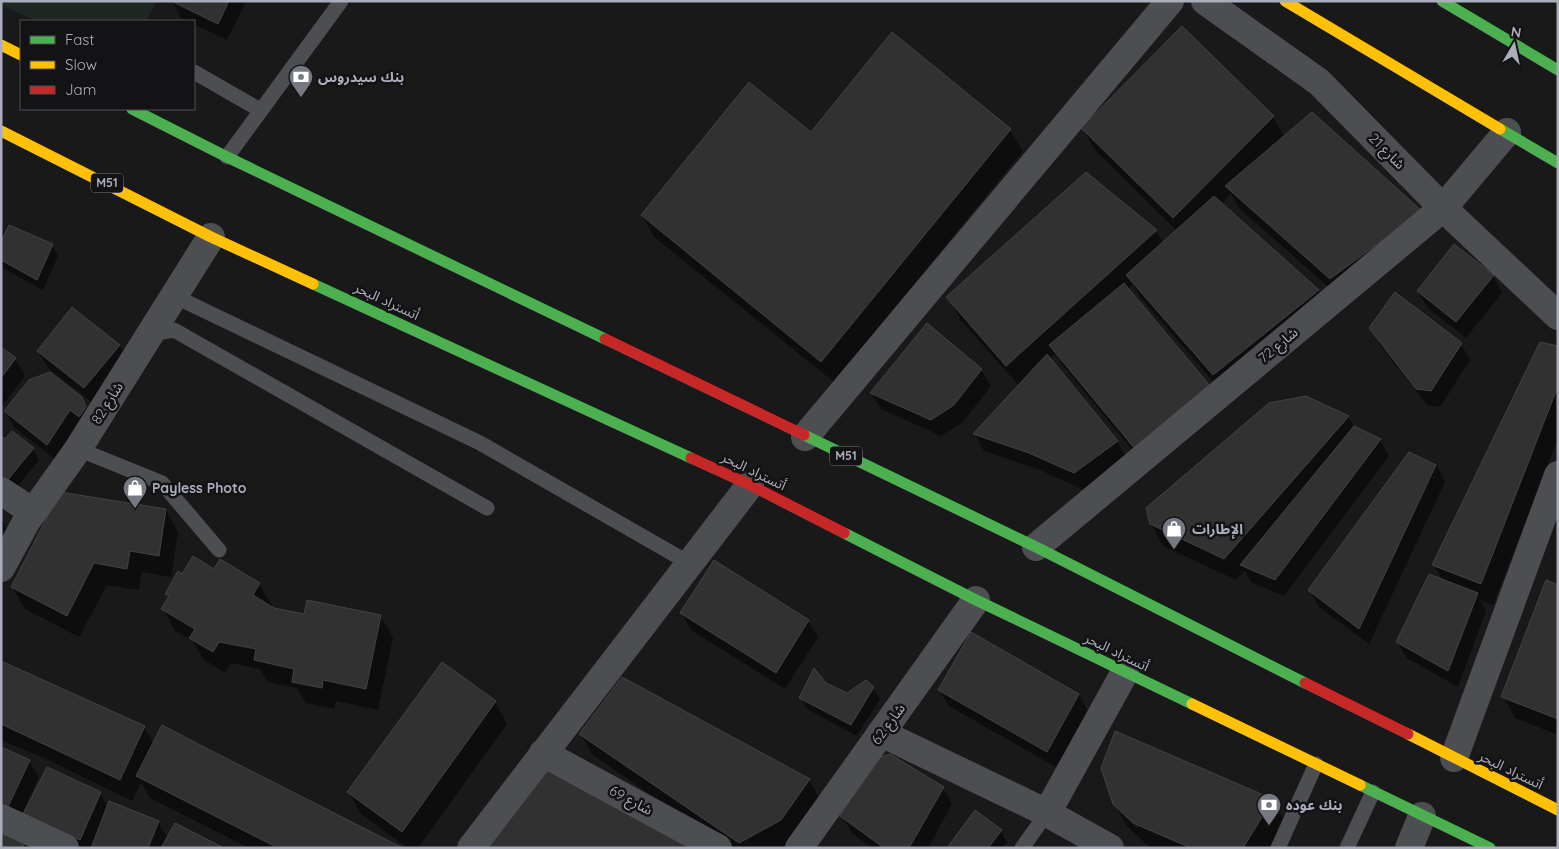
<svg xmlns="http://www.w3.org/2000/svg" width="1559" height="849" viewBox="0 0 1559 849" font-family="Quicksand,'Noto Sans Arabic',sans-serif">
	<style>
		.green { fill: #1e2721 }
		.shadow { fill: #0007; fill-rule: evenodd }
		.building { fill: #313131; stroke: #414245 }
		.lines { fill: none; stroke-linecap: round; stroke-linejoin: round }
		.lane { stroke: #4d4e52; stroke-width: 15 }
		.street { stroke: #4d4e52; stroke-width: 28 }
		.fast { stroke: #4caf50; stroke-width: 11 }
		.slow { stroke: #ffc107; stroke-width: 11 }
		.jam { stroke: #c62828; stroke-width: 11 }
		.labels { text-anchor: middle; stroke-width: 5; stroke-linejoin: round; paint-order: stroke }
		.shield { fill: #131315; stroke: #7d7f89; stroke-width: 1 }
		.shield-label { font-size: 12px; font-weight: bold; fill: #aaadbb }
		.poi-label { font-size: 14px; font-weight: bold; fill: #aaadbb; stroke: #131315; text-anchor: start }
		.street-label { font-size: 14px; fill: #aaadbb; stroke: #131315 }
	</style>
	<rect width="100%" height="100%" fill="#191919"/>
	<path class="green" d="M1 1H157L146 21H36L1 5Z"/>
	<g class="shadow">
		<path d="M172 1H246L227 40 194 24V21H189L181 18Z"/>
		<path d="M1182 28 1273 117 1285 137 1421 212 1343 300 1239 208 1231 194 1221 204 1318 290 1330 312 1226 396 1140 297 1133 284 1128 289 1148 469 1063 366 1056 354 1049 359 1117 442 1127 458 1084 490 1040 470 984 451 975 434 1019 386 960 319 948 297 1156 231 1163 243 1177 231 1095 150 1083 129Z"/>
		<path d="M1010 130 1023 151 834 382 654 237 642 215 811 134Z"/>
		<path d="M1 227 6 235 52 245 58 256 43 290 1 267Z"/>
		<path d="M1493 276 1502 293 1466 338 1428 308 1418 292Z"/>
		<path d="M72 308 120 346 129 362 94 404 48 368 38 351Z"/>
		<path d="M1371 328 1461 344 1470 360 1440 407 1427 405 1380 345Z"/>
		<path d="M1558 348V439L1493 605 1480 600 1486 611 1458 687 1407 658 1397 642 1443 581 1434 565Z"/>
		<path d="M1 349 15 359 25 376 1 407Z"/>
		<path d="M981 370 991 386 963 422 941 436 881 409 871 393Z"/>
		<path d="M81 398 91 416 57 461 15 428 5 411Z"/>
		<path d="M1348 417 1354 427 1380 440 1389 456 1284 596 1251 582 1245 571 1236 580 1163 546 1151 524Z"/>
		<path d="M6 440 33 449 39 460 12 493 1 487Z"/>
		<path d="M1436 465 1445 482 1369 644 1319 607 1310 590Z"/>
		<path d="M166 510 178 532 171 577 142 572 139 590 107 585 79 637 25 609 12 587Z"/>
		<path d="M1 518 10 534 1 549Z"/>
		<path d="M215 570 259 584 272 606 271 607 274 609 305 616H380L393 637 378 710 336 701 334 709 306 703 297 688 267 682 260 669 231 663 225 673 203 659 192 640 175 631 163 609 169 598 166 594 182 576Z"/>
		<path d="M1558 586V735L1515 718 1503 696Z"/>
		<path d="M682 613 808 621 818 637 785 689 691 630Z"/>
		<path d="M971 634 1079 695 1088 712 1056 767 949 706 939 690Z"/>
		<path d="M1 662 144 727 154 744 401 848H249L150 798 141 782 132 801 42 757 1 740Z"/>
		<path d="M825 684 847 695 873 688 880 699 857 736 807 709 801 698Z"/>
		<path d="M495 702 507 724 418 848H408L361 814 349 793Z"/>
		<path d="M1116 733 1272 800 1285 822 1269 848H1155L1147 845 1127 826 1114 804ZM1120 809 1139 826 1137 828 1120 812Z"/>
		<path d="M580 734 809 780 821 801 793 842 782 848H728L593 755Z"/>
		<path d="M29 761 39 777 16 827 1 819Z"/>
		<path d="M943 788 952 804 928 848H872L852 833 842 816Z"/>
		<path d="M100 793 108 807 158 822 168 839 221 848H69L33 832Z"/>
		<path d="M1 825 53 848H1Z"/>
		<path d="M1001 831 1007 842 1003 848H949Z"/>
	</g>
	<g class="building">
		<path d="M171 1H229L218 24Z"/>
		<path d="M1182 26 1274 116 1173 218 1081 128Z"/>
		<path d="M892 32 1011 129 821 362 641 215 749 82 811 132Z"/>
		<path d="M1312 112 1422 211 1330 279 1225 186Z"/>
		<path d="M1086 172 1157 230 1006 366 946 297Z"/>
		<path d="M1214 196 1319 290 1213 375 1126 275Z"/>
		<path d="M9 225 53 244 37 280 1 260V241Z"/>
		<path d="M1454 244 1494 275 1456 322 1417 291Z"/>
		<path d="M1124 283 1211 387 1135 449 1049 345Z"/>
		<path d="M1395 292 1462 343 1431 391 1416 389 1369 328Z"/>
		<path d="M72 307 120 345 84 388 37 351Z"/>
		<path d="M927 323 982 369 954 405 931 420 870 393Z"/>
		<path d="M1540 342 1558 346V386L1481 584 1432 565Z"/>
		<path d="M1 347 16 358 1 378Z"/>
		<path d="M1047 354 1118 441 1074 473 1029 453 973 434Z"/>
		<path d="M50 372 82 397 86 407 79 417 70 410 47 445 4 411 29 380Z"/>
		<path d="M1306 396 1349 416 1224 559 1150 524 1146 508 1269 403Z"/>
		<path d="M1354 426 1381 439 1275 580 1240 565Z"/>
		<path d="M12 431 34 448 5 483 1 480V436L5 439Z"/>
		<path d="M1409 452 1436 465 1359 629 1308 590Z"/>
		<path d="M60 492 166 509 159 556 130 551 127 569 94 563 67 616 11 587Z"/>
		<path d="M193 556 214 569 220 559 260 583 253 595 274 608 304 614 307 600 381 615 366 689 323 680 322 688 292 682 294 669 254 660 256 649 219 642 213 652 189 638 195 629 161 609 169 596 165 594 178 571 182 574Z"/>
		<path d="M714 560 809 620 776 673 680 613Z"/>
		<path d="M1429 574 1478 593 1448 671 1396 642Z"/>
		<path d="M1546 580 1558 585V719L1501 697Z"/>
		<path d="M971 632 1079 694 1047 752 938 690Z"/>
		<path d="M1 661 145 726 120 780 1 724Z"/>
		<path d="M442 662 496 701 402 832 347 792Z"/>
		<path d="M814 668 826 683 847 693 866 680 874 687 851 725 799 698Z"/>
		<path d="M622 677 810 779 781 820 739 843 579 734Z"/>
		<path d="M162 725 206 748 403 848H278L136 776Z"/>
		<path d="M1115 731 1273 799 1243 848H1191L1133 823 1113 804 1101 768Z"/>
		<path d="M1 747 30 760 6 811 1 808Z"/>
		<path d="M890 754 944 787 909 848H884L840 816 877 758Z"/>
		<path d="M47 767 101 792 80 840 22 816Z"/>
		<path d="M548 771 713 848H482L477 844Z"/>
		<path d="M109 801 159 821 148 848H91Z"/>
		<path d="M975 810 1002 830 988 848H947Z"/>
		<path d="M175 823 224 848H161Z"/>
		<path d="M1 824 27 835 23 848H1Z"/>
	</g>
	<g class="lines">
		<g class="lane">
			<path d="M194 72 260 110"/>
			<path d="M227 157 341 1"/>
			<path d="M174 296 480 443 689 563"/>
			<path d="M151 334 174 330 487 508"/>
			<path d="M78 449 162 483 219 550"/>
			<path d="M1022 848 1047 813"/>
			<path d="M1278 848 1316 764"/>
			<path d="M1347 848 1373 792"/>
		</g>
		<g class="street">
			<path d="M1205 1 1319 82 1443 208 1558 316"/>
			<path d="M805 437 1170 1"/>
			<path d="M1 491 33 512"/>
			<path d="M1036 547 1443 208 1507 132"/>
			<path d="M1 568 26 522 78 449 211 237"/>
			<path d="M881 733 1047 813 1110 848"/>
			<path d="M543 753 718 848"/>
			<path d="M1454 758 1558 475"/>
			<path d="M1047 813 1125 672"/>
			<path d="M1 818 65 848"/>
			<path d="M471 848 750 485"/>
			<path d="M799 848 976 600"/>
			<path d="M1409 848 1422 816"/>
		</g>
		<g class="fast">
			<path d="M1442 1 1558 70"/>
			<path d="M132 109 227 157 605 339"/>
			<path d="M1500 129 1558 163"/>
			<path d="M313 284 691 458"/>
			<path d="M804 435 1036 547 1305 683"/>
			<path d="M844 533 976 600 1192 704"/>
			<path d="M1360 785 1490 848"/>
		</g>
		<g class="slow">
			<path d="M1285 1 1500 129"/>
			<path d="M1 45 21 55"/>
			<path d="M1 131 211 237 313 284"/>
			<path d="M1192 704 1360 785"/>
			<path d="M1408 734 1558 810"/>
		</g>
		<g class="jam">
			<path d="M605 339 804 435"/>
			<path d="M691 458 750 485 844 533"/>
			<path d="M1305 683 1408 734"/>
		</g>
	</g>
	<defs>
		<symbol id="bank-pin" viewBox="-11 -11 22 30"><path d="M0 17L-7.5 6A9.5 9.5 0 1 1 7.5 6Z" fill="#777982" stroke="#131315"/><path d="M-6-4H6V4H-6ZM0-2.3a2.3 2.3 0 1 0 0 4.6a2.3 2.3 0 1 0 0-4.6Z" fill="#fff"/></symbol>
		<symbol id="shop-pin" viewBox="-11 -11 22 30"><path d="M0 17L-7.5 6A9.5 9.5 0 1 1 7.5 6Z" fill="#777982" stroke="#131315"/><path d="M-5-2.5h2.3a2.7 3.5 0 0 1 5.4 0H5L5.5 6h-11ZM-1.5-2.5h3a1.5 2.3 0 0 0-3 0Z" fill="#fff"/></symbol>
	</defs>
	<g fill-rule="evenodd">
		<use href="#bank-pin" x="287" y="63" width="28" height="38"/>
		<use href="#shop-pin" x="121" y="474" width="28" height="38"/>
		<use href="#shop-pin" x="1160" y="515" width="28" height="38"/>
		<use href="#bank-pin" x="1255" y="791" width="28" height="38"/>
	</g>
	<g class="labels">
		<g class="shield">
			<rect x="91" y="173.5" width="32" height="19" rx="4"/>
			<rect x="830" y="446.5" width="32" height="19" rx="4"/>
		</g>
		<g class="shield-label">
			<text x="107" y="187">M51</text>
			<text x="846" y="460">M51</text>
		</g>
		<g class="poi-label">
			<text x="318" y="82">بنك سيدروس</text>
			<text x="152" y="493">Payless Photo</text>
			<text x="1192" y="534">الإطارات</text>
			<text x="1286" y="810">بنك عوده</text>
		</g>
		<g class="street-label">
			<text transform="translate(1387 151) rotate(45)" y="5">شارع 21</text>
			<text transform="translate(387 301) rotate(25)" y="5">أتستراد البحر</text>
			<text transform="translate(1278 345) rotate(-40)" y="5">شارع 72</text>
			<text transform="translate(107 403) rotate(-58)" y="5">شارع 82</text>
			<text transform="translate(754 471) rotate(26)" y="5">أتستراد البحر</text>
			<text transform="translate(1117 652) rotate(26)" y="5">أتستراد البحر</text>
			<text transform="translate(888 724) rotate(-54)" y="5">شارع 62</text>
			<text transform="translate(1511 770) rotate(26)" y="5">أتستراد البحر</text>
			<text transform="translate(631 800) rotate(28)" y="5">شارع 69</text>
		</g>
	</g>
	<rect width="1559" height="849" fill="none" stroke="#aaadbb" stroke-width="5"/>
	<rect x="20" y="20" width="175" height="90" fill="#131315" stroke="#4f5157"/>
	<rect x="30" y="36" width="25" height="8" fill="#4caf50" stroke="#4f5157"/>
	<text x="65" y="45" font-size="15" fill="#aaadbb">Fast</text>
	<rect x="30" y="61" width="25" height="8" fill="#ffc107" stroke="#4f5157"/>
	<text x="65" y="70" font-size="15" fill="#aaadbb">Slow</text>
	<rect x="30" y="86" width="25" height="8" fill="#c62828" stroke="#4f5157"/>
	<text x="65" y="95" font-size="15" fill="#aaadbb">Jam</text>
	<g transform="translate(1514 45) rotate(9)" stroke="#131315" stroke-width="4" paint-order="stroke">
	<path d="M0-4L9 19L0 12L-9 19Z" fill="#aaadbb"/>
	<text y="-8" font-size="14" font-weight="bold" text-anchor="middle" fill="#aaadbb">N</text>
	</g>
</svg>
